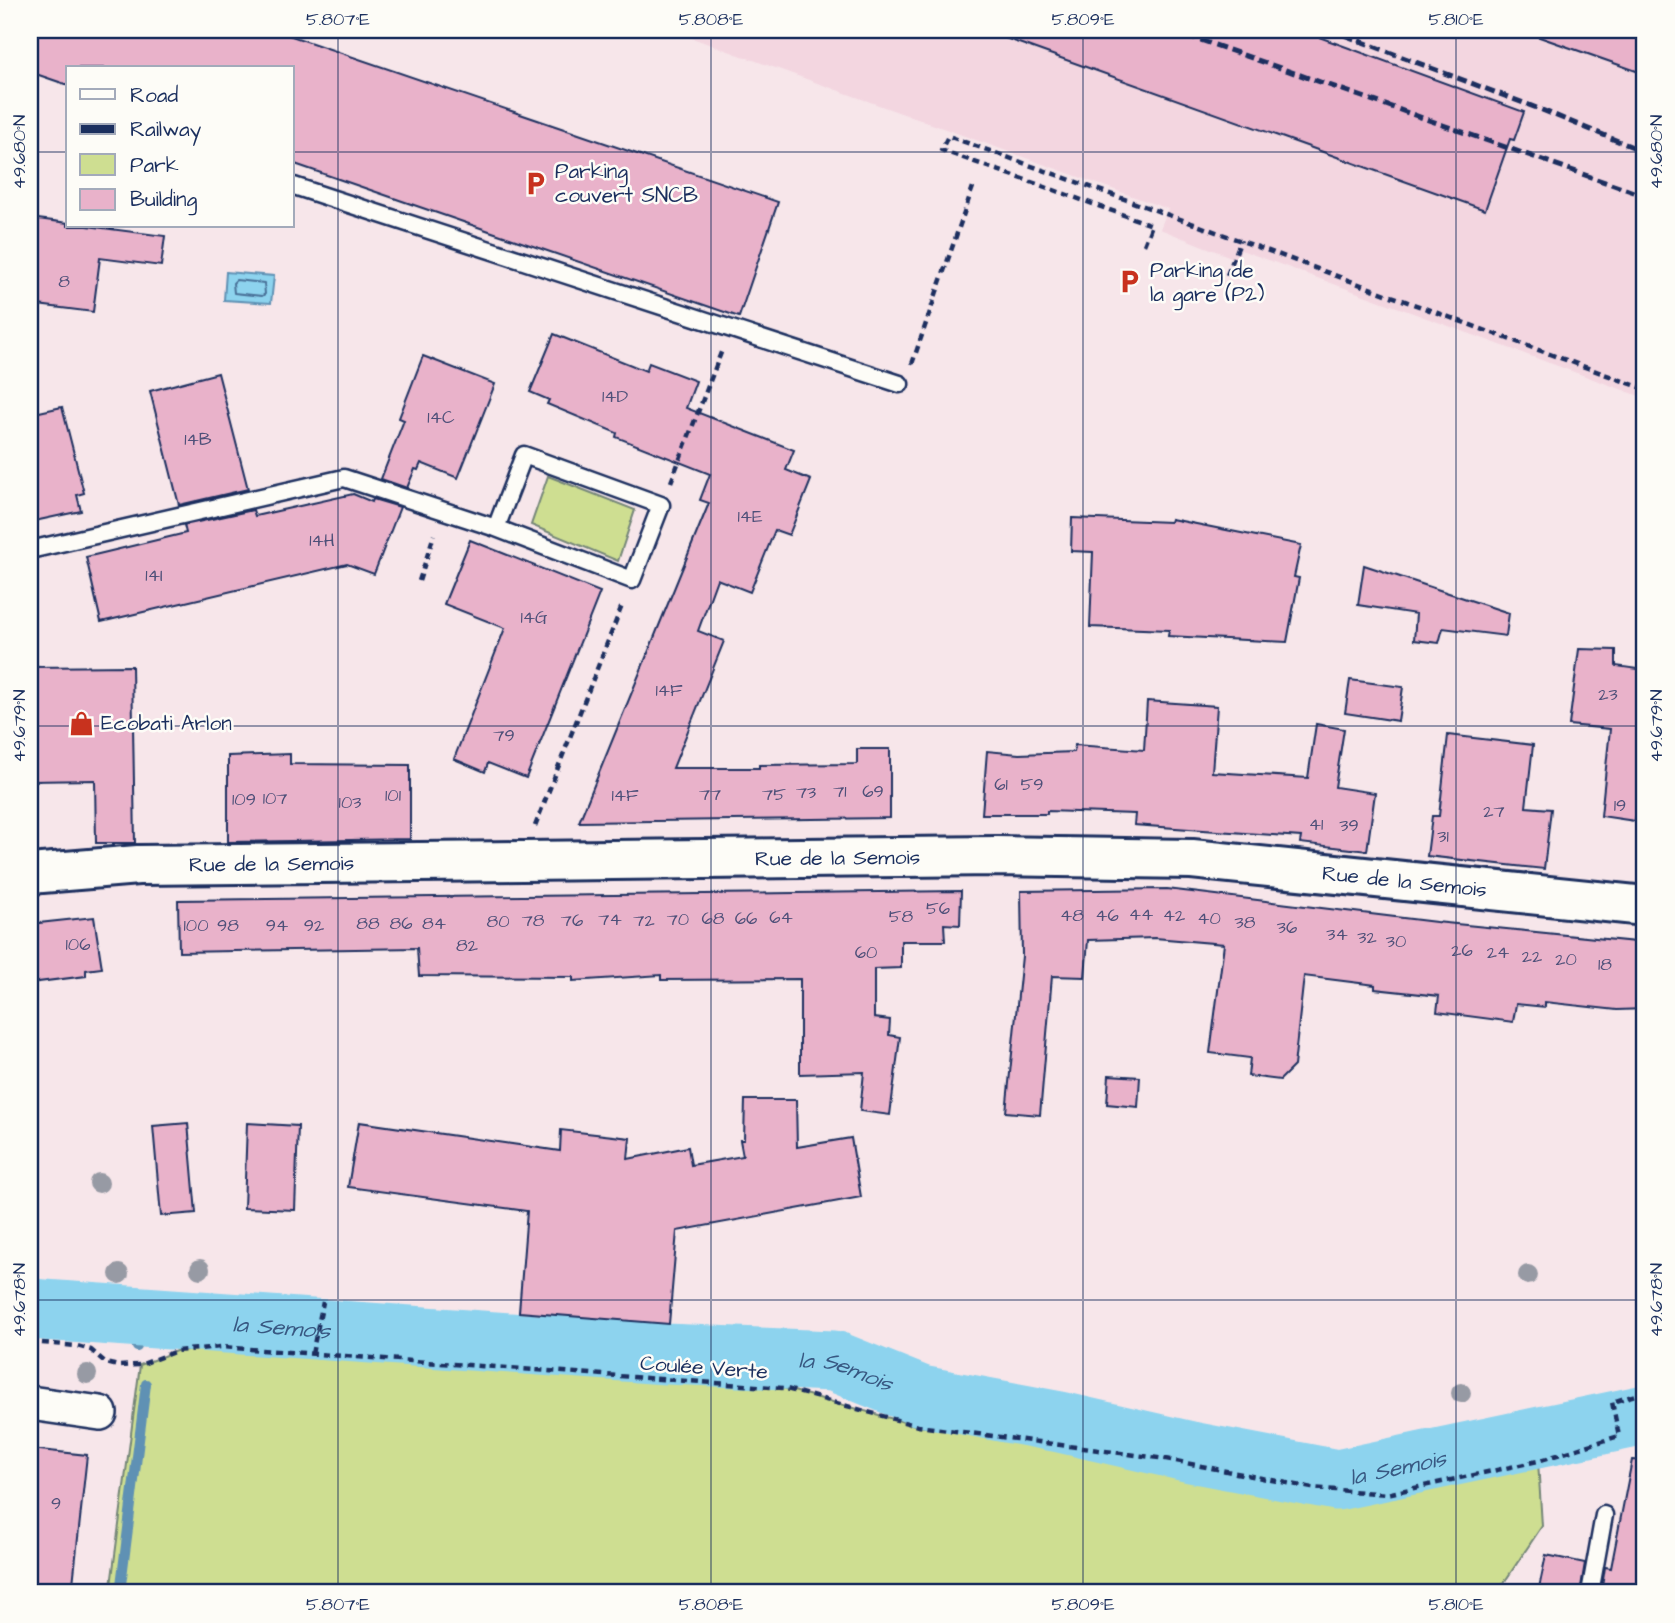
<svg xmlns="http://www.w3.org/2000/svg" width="1675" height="1623" viewBox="0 0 1675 1623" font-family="'Architects Daughter',sans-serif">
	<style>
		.built { fill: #f3d6e0 }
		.green { fill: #cede91; stroke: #748678; stroke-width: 2 }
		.water { fill: #8dd3ee; stroke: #5f91b4; stroke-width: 2 }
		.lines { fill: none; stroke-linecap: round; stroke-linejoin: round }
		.shore { stroke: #497198; stroke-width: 2 }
		.stream { stroke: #5f91b4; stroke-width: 10 }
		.river { stroke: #8dd3ee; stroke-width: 61 }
		.building { fill: #e9b2ca; stroke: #1b2f5e; stroke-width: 2 }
		.lane-casing { stroke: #1b2f5e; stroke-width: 21 }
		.street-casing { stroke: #1b2f5e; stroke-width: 38 }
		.secondary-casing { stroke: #1b2f5e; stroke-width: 44 }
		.path { stroke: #1b2f5e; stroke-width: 4.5; stroke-dasharray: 7 5; stroke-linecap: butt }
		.lane { stroke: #fdfcf7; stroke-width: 16 }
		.street { stroke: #fdfcf7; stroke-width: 33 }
		.secondary { stroke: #fdfcf7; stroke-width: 38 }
		.rail { stroke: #1b2f5e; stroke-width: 5; stroke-dasharray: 10 5; stroke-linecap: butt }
		.tree { fill: #979aa4 }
		.ticks { fill: none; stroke: #1b2f5e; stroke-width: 2; stroke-opacity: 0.45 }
		.labels { text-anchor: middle; stroke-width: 5; stroke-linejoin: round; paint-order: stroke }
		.number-label { font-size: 18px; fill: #4e5079 }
		.poi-label { font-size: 21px; fill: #1b2f5e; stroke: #fdfcf7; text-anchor: start }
		.street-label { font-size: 21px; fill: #1b2f5e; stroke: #fdfcf7 }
		.water-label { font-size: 23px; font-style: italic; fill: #385882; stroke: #fdfcf7 }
		.neatline { fill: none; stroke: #1b2f5e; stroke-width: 2.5 }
		.ticks-label { font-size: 18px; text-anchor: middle; fill: #1b2f5e }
	</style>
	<rect width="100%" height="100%" fill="#f7e6ea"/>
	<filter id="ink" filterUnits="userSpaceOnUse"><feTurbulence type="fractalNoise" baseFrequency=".0143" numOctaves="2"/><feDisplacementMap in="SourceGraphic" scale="14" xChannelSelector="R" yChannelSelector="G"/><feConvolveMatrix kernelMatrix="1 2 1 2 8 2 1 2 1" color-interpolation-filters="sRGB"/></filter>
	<g filter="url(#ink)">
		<path class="built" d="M670 30H1645V398L1241 250 1236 259 1160 229 1168 209Z"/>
		<g class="green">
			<path d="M548 476 635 510 618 561 531 525Z"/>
			<path d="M221 1347 783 1388 918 1426 1166 1459 1312 1488 1387 1494 1538 1461 1542 1526 1497 1593H110L140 1365 176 1351Z"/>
		</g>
		<path class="water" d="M226 272 274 276 271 303 224 300Z"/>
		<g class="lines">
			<path class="shore" d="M236 280 264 283 265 294 262 296 234 293 233 283Z"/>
			<g class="stream">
				<path d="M129 1316 137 1347"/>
				<path d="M120 1593 146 1384"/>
			</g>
			<path class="river" id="s1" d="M30 1309 666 1354 834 1361 921 1396 1060 1422 1191 1452 1337 1480 1645 1415"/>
		</g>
		<g class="building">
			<path d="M30 30H274L778 202 739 317 292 163V68H68V85L30 72Z"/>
			<path d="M991 30H1300L1524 112 1514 140 1510 139 1485 210 991 33Z"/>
			<path d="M1532 30H1645V74L1531 34Z"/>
			<path d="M30 218 68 223V226H87L165 236 161 266 100 258 93 312 30 304Z"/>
			<path d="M554 334 646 371 649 363 696 381 686 408 794 450 786 470 811 480 789 535 775 530 750 592 717 579 698 631 724 641 673 768H759V765L857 764V749H890V818L579 822 709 503 700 500 710 474 616 437 617 433 547 404 549 400 530 392Z"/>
			<path d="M423 356 495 384 458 478 421 463 418 470 415 469 407 488 381 479 404 420 399 418Z"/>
			<path d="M218 373 248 489 179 505 150 391Z"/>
			<path d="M62 407 84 493 77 495 81 511 30 522V414Z"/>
			<path d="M353 494 372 502 373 499 400 507 374 574 347 564 101 622 86 557 186 533 184 525 253 510 255 516Z"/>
			<path d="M1072 518 1170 522 1171 519 1301 545 1294 577 1299 578 1287 642 1168 636 1169 630 1090 627 1093 552 1071 551Z"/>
			<path d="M470 540 600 592 526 778 488 763 485 772 454 759 505 628 444 604Z"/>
			<path d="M1364 565 1509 613 1506 636 1443 628 1439 643 1414 640 1416 614 1358 605Z"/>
			<path d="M1579 649 1616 650V666L1645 670V758L1635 821 1601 816 1610 729 1569 725Z"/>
			<path d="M132 666 135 843H96L95 780 30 781V667Z"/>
			<path d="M1350 680 1403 687 1398 721 1345 713Z"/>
			<path d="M1147 701 1217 706 1212 772 1308 778 1316 724 1344 729 1335 787 1375 793 1367 851 1300 843 1301 837 1134 825 1135 814 1047 811V814H982L987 751 1019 754 1074 752 1075 745 1144 750Z"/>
			<path d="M1448 735 1533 745 1526 807 1551 809 1544 869 1427 856 1432 816H1439Z"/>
			<path d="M290 754V764L410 765V839L228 842V756Z"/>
			<path d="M1167 889 1436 922 1645 943V1009L1617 1010 1545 1002V1007L1516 1004 1513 1022 1437 1012 1439 996 1375 989V985L1304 976 1294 1066 1280 1080 1248 1076 1250 1058 1210 1053 1224 944 1155 938 1088 940 1085 977 1052 976 1040 1115 1006 1112 1022 956 1021 891Z"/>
			<path d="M961 891 960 925 944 924 945 941H901V968L874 969V1018L890 1020 889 1035 900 1037 890 1115 860 1111 864 1072 800 1074V979L661 980V975L573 981V977L419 976 417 948 179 952 178 900Z"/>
			<path d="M94 917 102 968 86 970V976L30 983V924Z"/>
			<path d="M1109 1075 1140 1077 1138 1107 1107 1104Z"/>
			<path d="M745 1100H796L797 1147 851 1138 861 1197 677 1231 669 1324 519 1312 527 1211 348 1187 359 1122 560 1151 561 1130 630 1138 628 1159 688 1147 691 1165 743 1156 740 1140H744Z"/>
			<path d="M188 1123 196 1213 161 1216 153 1126Z"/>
			<path d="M247 1123 298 1126 295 1210 244 1208Z"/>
			<path d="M30 1449 87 1455 72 1593H30Z"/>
			<path d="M1632 1460 1645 1461V1593H1601L1605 1567 1611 1568Z"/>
			<path d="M1546 1555 1585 1563 1580 1593H1538Z"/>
		</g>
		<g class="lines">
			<defs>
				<g id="lane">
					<path d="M294 186 900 384"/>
					<path d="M30 550 344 478 496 528 632 580 661 505 524 455 496 528"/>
					<path d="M1590 1593 1604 1515"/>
				</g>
				<path id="street" d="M30 1403 100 1413"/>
				<g id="secondary">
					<path id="s2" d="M30 874 138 865 997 856 1192 859 1645 906"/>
				</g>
			</defs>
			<use href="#lane" class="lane-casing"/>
			<use href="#street" class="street-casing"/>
			<use href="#secondary" class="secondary-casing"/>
			<g class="path">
				<path d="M1144 245 1152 225 941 150 948 136 1247 243 1645 389"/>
				<path d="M1227 275 1241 240"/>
				<path d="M912 364 974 184"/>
				<path d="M671 482 722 350"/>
				<path d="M419 581 434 535"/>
				<path d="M535 826 623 603"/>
				<path d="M30 1342 77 1346 91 1350 106 1363 118 1366 140 1365 176 1351 221 1347 783 1388 918 1426 1166 1459 1312 1488 1387 1494 1538 1461 1619 1436 1612 1402 1645 1392"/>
				<path d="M312 1354 323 1302"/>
			</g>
			<use href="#lane" class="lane"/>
			<use href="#street" class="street"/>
			<use href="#secondary" class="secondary"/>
			<g class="rail">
				<path d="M1172 30 1645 196"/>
				<path d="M1331 30 1542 110 1645 152"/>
			</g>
		</g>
		<g class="tree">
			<circle cx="99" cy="1183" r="10"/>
			<circle cx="200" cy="1269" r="10"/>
			<circle cx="119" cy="1274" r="10"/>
			<circle cx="1528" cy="1275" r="10"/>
			<circle cx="87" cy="1374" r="10"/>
			<circle cx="1461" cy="1393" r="10"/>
		</g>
	</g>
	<path class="ticks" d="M338 30V1593M711 30V1593M1083 30V1593M1456 30V1593M30 152H68M292 152H1645M30 726H1645M30 1300H1645"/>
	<defs>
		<symbol id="parking-bare" viewBox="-9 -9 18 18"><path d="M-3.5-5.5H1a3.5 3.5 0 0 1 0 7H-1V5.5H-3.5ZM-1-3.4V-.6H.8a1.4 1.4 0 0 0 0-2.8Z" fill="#c8321e" stroke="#fdfcf7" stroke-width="2.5" paint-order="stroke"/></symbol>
		<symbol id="shop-bare" viewBox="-9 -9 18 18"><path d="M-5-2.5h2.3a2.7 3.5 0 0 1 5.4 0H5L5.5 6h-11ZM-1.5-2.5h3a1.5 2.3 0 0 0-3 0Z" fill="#c8321e" stroke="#fdfcf7" stroke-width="2.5" paint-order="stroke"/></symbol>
	</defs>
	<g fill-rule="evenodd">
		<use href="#parking-bare" x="518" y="166" width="35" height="35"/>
		<use href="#parking-bare" x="1112" y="264" width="35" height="35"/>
		<use href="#shop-bare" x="64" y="706" width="35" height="35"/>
	</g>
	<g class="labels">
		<g class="number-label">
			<text x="64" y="287">8</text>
			<text x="615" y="402">14D</text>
			<text x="441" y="423">14C</text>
			<text x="198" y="445">14B</text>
			<text x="750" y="522">14E</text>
			<text x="322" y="546">14H</text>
			<text x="154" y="581">14I</text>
			<text x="534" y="623">14G</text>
			<text x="669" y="696">14F</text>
			<text x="1608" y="700">23</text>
			<text x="504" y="741">79</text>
			<text x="1001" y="790">61</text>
			<text x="1032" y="790">59</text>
			<text x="840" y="797">71</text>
			<text x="873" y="797">69</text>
			<text x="806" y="798">73</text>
			<text x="710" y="800">77</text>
			<text x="774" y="800">75</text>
			<text x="393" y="801">101</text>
			<text x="625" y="801">14F</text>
			<text x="275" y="804">107</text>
			<text x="244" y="805">109</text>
			<text x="350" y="808">103</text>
			<text x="1620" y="811">19</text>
			<text x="1494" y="817">27</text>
			<text x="1316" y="830">41</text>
			<text x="1349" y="831">39</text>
			<text x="1443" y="842">31</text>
			<text x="938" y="914">56</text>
			<text x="1141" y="920">44</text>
			<text x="1072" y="921">48</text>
			<text x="1107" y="921">46</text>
			<text x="1174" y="921">42</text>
			<text x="901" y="922">58</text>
			<text x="781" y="923">64</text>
			<text x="713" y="924">68</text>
			<text x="746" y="924">66</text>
			<text x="1209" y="924">40</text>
			<text x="610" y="925">74</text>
			<text x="678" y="925">70</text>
			<text x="533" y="926">78</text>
			<text x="572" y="926">76</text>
			<text x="644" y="926">72</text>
			<text x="498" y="927">80</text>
			<text x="1245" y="928">38</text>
			<text x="368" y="929">88</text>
			<text x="401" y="929">86</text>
			<text x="434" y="929">84</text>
			<text x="196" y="931">100</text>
			<text x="228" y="931">98</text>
			<text x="277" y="931">94</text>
			<text x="314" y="931">92</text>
			<text x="1287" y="933">36</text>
			<text x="1337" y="940">34</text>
			<text x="1367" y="943">32</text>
			<text x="1396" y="947">30</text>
			<text x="78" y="950">106</text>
			<text x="467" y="951">82</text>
			<text x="1462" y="956">26</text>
			<text x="866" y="958">60</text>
			<text x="1498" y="958">24</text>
			<text x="1532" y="962">22</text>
			<text x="1566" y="965">20</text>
			<text x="1605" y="970">18</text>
			<text x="56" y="1509">9</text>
		</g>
		<g class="poi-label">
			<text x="555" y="178">Parking<tspan x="555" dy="24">couvert SNCB</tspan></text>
			<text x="1150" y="277">Parking de<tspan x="1150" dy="24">la gare (P2)</tspan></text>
			<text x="101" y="730">Ecobati Arlon</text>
		</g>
		<g class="street-label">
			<text dy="7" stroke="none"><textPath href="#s2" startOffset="808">Rue de la Semois</textPath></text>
			<text dy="7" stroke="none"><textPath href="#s2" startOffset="242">Rue de la Semois</textPath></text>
			<text dy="7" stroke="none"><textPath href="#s2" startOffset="1376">Rue de la Semois</textPath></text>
			<text transform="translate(704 1367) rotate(4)" y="7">Coulée Verte</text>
		</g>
		<g class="water-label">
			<text dy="8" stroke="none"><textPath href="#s1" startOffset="252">la Semois</textPath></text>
			<text dy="8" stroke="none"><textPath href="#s1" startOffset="819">la Semois</textPath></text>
			<text dy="8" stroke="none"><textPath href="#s1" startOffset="1386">la Semois</textPath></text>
		</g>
	</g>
	<rect width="1675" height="1623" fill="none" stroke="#fdfcf7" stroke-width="77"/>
	<rect x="66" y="66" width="228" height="161" fill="#fdfcf7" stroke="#a3aaba" stroke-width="2"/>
	<rect x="80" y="89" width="35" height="10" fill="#fdfcf7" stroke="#a3aaba" stroke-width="2"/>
	<text x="130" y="102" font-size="21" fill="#1b2f5e">Road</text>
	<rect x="80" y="124" width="35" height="10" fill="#1b2f5e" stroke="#a3aaba" stroke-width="2"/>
	<text x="130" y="136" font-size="21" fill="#1b2f5e">Railway</text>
	<rect x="80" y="154" width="35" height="21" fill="#cede91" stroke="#a3aaba" stroke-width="2"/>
	<text x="130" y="172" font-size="21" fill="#1b2f5e">Park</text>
	<rect x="80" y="189" width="35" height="21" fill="#e9b2ca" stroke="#a3aaba" stroke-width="2"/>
	<text x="130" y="206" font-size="21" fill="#1b2f5e">Building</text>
	<rect x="38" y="38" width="1598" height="1546" class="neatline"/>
	<g class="ticks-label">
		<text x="338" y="25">5.807°E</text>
		<text x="711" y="25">5.808°E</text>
		<text x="1083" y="25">5.809°E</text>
		<text x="1456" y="25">5.810°E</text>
		<text transform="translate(19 152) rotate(-90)" y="6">49.680°N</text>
		<text transform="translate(1656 152) rotate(-90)" y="6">49.680°N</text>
		<text transform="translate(19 726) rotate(-90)" y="6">49.679°N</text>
		<text transform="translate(1656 726) rotate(-90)" y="6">49.679°N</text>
		<text transform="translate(19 1300) rotate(-90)" y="6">49.678°N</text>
		<text transform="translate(1656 1300) rotate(-90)" y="6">49.678°N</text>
		<text x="338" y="1610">5.807°E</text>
		<text x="711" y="1610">5.808°E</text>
		<text x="1083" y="1610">5.809°E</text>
		<text x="1456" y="1610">5.810°E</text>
	</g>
</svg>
